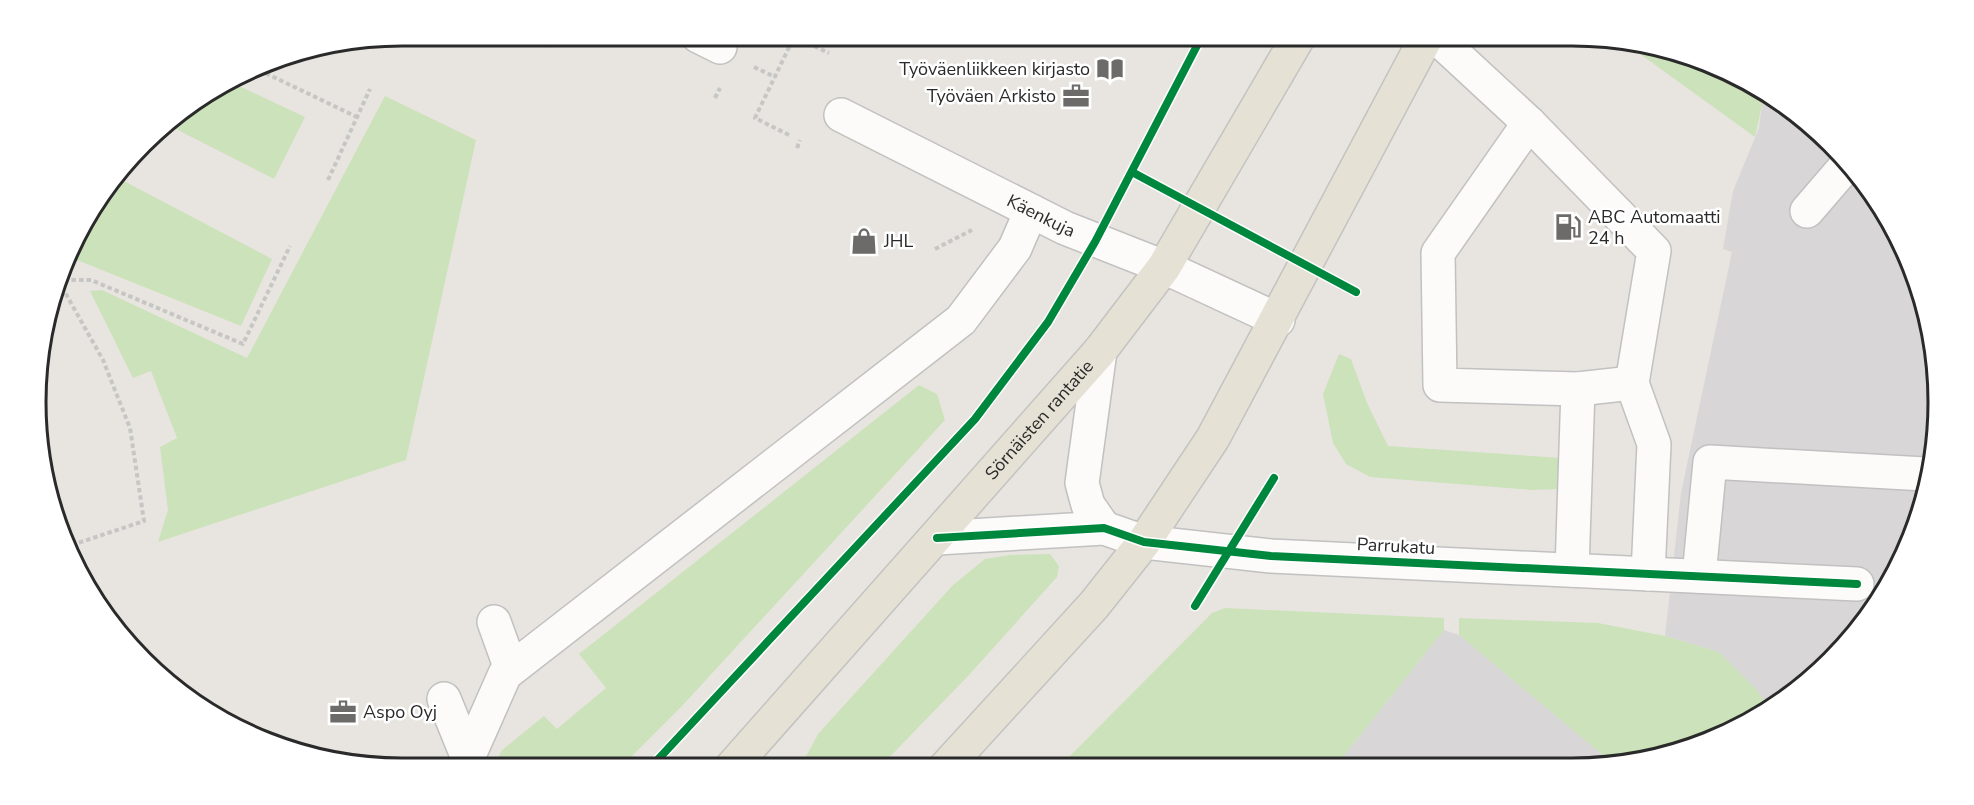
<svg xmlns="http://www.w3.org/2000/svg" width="1974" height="805" viewBox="0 0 1974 805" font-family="'Nunito Sans',sans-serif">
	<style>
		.industrial { fill: #d8d6d7 }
		.green { fill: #cce2ba }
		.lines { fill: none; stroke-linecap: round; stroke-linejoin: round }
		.minor-casing { stroke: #c1c1c1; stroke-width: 36 }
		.major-casing { stroke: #c4c3c1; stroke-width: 36 }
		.path { stroke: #c6c6c5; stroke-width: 4; stroke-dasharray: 4.5 3; stroke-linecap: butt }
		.minor { stroke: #fcfbfa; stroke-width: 33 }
		.major { stroke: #e5e1d4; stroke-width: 33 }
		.cycleway-casing { stroke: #fff; stroke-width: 11 }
		.cycleway { stroke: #00873e; stroke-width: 8 }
		.labels { text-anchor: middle; stroke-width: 5; stroke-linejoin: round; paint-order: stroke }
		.poi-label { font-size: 18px; fill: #2a2a2a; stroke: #fff; text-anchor: start }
		.street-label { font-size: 18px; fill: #2a2a2a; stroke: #fff }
		.rim { fill: none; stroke: #2a2a2a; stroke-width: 3 }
	</style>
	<rect width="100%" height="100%" fill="#e8e5e0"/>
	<g class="industrial">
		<path d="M1759 95 1813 127 1900 240 1937 378 1919 520 1876 606 1813 678 1768 706 1756 689 1719 652 1665 636 1681 493 1732 252 1723 249 1733 191 1759 128 1762 105Z"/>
		<path d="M1444 630 1459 635 1616 766 1335 767Z"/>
	</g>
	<g class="green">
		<path d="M1629 46 1689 55 1759 95 1762 105 1755 137Z"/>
		<path d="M235 84 305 117 274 179 166 124Z"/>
		<path d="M385 96 476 140 406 460 158 542 168 510 160 447 177 438 151 371 133 378 90 291 102 290 247 358Z"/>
		<path d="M122 180 272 259 241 326 72 258 85 220Z"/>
		<path d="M1339 354 1351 359 1367 403 1388 446 1561 458 1559 489 1532 490 1370 477 1346 464 1333 443 1323 394Z"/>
		<path d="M919 385 937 394 945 420 682 706 620 768 492 769 502 750 544 716 557 729 606 688 579 654Z"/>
		<path d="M1050 554 1059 566 1057 577 968 676 879 768H800L818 734 953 585 985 559 1010 555Z"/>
		<path d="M1225 608 1444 618V630L1335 767H1059L1212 613Z"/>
		<path d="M1459 618 1598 623 1665 636 1719 652 1756 689 1768 706 1712 741 1616 766 1459 635Z"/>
	</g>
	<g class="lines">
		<defs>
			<g id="minor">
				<path d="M698 36 720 47"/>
				<path d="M1435 36 1529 123 1654 251 1632 383 1654 444 1648 574"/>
				<path id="s1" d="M841 115 1065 228 1164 267 1278 320"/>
				<path d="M1529 123 1438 253 1440 385 1578 389 1632 383"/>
				<path d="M1807 211 1844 168"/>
				<path d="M1100 351 1082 483 1088 505 1104 528"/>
				<path d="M937 538 1104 528 1144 542 1271 556 1857 584"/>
				<path d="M1572 570 1578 389"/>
				<path d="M1699 576 1710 462 1925 474"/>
				<path d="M494 622 511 669"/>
				<path d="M444 699 468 758"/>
				<path d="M463 769 505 674 961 320 1015 248 1031 211"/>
			</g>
			<g id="major">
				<path id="s2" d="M731 768 1100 351 1164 267 1299 36"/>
				<path d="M945 768 1094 605 1144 542 1213 438 1427 36"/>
			</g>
		</defs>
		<use href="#minor" class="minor-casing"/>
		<use href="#major" class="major-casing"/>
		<g class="path">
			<path d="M545 36 552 49"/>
			<path d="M754 67 775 77"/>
			<path d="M259 70 359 118"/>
			<path d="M715 98 720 88"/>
			<path d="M789 135 755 118 794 37 829 53"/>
			<path d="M146 146 168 123"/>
			<path d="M797 148 800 140"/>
			<path d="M328 180 370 89"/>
			<path d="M935 249 972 230"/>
			<path d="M64 280H91L243 344 290 246"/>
			<path d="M62 287 103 360 130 428 144 521 72 545"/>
		</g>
		<use href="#minor" class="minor"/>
		<use href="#major" class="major"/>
		<defs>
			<g id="cycleway">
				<path d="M1132 172 1356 292"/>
				<path d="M937 538 1104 528 1144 542 1271 556 1857 584"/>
				<path d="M1195 606 1274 478"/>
				<path d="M650 768 975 419 1048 322 1095 242 1202 36"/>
			</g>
		</defs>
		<use href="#cycleway" class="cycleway-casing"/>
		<use href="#cycleway" class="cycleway"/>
	</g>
	<defs>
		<symbol id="library-bare" viewBox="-9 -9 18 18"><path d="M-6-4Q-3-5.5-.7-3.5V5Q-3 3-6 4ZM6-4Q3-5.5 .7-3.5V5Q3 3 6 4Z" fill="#6c6b6a" stroke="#fff" stroke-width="2.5" paint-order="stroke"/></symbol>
		<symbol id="office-bare" viewBox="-9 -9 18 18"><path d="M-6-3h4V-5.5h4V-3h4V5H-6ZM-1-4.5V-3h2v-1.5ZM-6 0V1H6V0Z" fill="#6c6b6a" stroke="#fff" stroke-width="2.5" paint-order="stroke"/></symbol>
		<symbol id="fuel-bare" viewBox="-9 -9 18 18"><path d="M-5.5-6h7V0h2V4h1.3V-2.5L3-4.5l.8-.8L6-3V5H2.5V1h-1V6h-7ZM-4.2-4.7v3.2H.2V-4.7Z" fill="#6c6b6a" stroke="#fff" stroke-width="2.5" paint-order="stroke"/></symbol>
		<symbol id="shop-bare" viewBox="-9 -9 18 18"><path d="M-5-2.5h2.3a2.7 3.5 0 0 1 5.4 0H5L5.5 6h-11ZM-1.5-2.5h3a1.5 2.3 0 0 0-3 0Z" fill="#6c6b6a" stroke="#fff" stroke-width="2.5" paint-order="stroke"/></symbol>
	</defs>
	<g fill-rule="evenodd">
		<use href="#library-bare" x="1091" y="50" width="38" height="38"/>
		<use href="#office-bare" x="1057" y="77" width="38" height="38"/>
		<use href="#fuel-bare" x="1549" y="208" width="38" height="38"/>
		<use href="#shop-bare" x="845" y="222" width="38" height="38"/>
		<use href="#office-bare" x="324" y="693" width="38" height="38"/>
	</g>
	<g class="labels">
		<g class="poi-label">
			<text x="1090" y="75" text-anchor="end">Työväenliikkeen kirjasto</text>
			<text x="1056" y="102" text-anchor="end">Työväen Arkisto</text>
			<text x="1588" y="223">ABC Automaatti<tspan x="1588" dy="21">24 h</tspan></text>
			<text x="884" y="247">JHL</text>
			<text x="363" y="718">Aspo Oyj</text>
		</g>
		<g class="street-label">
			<text dy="6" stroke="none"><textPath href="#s1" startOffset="224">Käenkuja</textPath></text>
			<text dy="6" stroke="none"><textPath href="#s2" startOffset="465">Sörnäisten rantatie</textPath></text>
			<text transform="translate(1396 546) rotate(3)" y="6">Parrukatu</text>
		</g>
	</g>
	<path d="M0 0H1974V805H0ZM402 46H1572A356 356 0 0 1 1928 402V402A356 356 0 0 1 1572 758H402A356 356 0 0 1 46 402V402A356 356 0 0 1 402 46Z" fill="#fff" fill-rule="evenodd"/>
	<path class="rim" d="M402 46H1572A356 356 0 0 1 1928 402V402A356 356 0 0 1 1572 758H402A356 356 0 0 1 46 402V402A356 356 0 0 1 402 46Z"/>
</svg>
